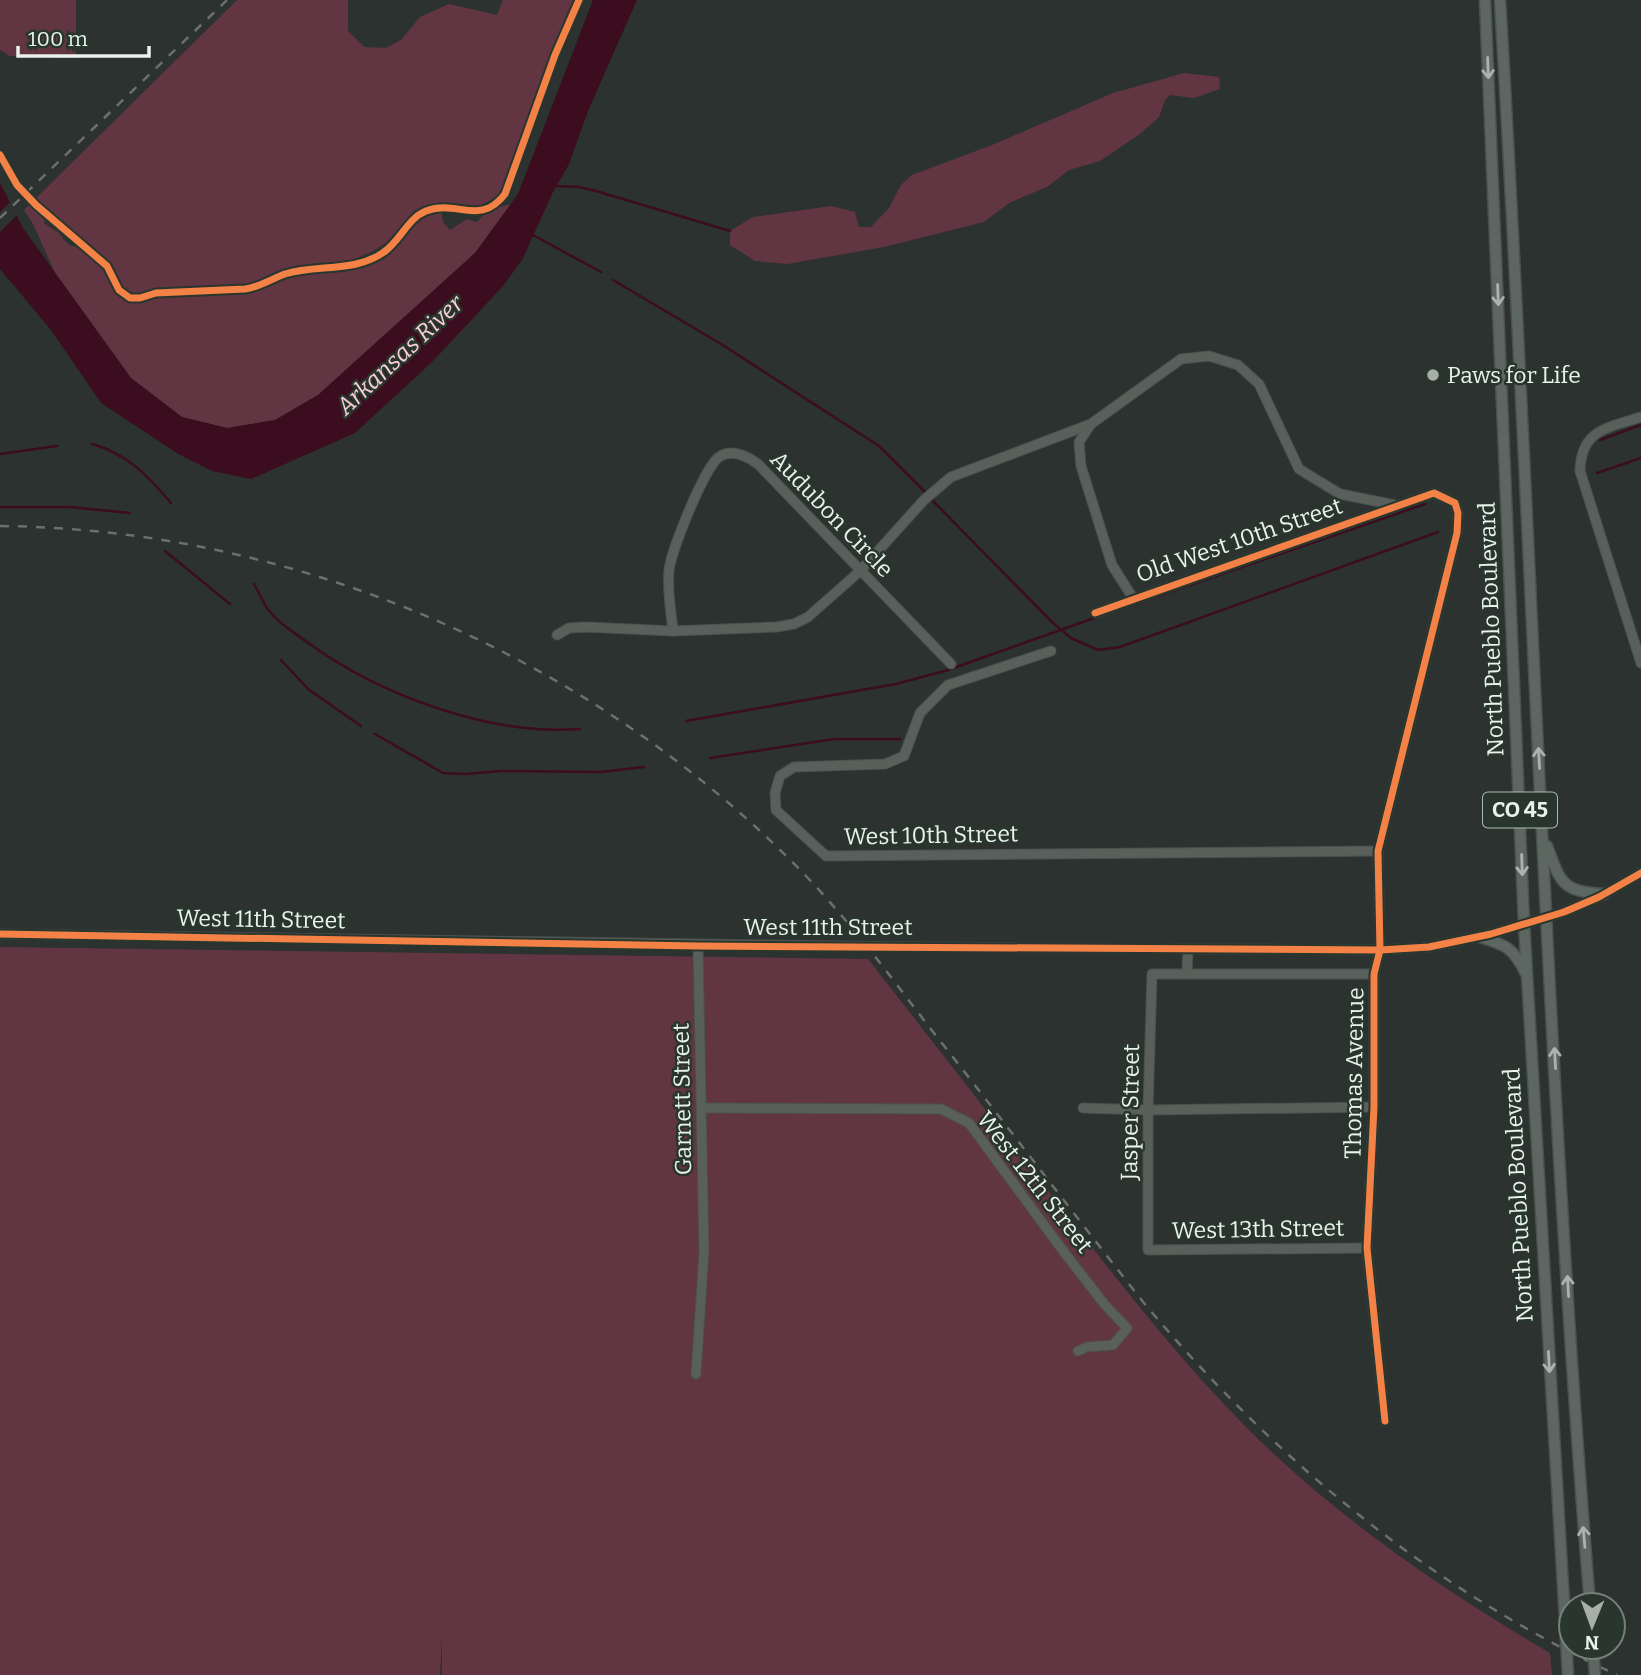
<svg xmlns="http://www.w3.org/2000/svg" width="1641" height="1675" viewBox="0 0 1641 1675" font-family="Bitter,serif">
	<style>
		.green { fill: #623542 }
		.water { fill: #3c0c1f }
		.pier { fill: #2c322f }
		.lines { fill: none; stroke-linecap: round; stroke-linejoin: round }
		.stream { stroke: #3c0c1f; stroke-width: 2.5 }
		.minor-casing { stroke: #4b514e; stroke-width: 11 }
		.major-casing { stroke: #4b514e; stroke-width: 13 }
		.minor { stroke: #595f5b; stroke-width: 9 }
		.major { stroke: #5c6761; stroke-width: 10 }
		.rail { stroke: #6b6f6d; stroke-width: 2.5; stroke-dasharray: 9 9; stroke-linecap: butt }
		.minor-bridge-casing { stroke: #4b514e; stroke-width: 11; stroke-linecap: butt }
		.major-bridge-casing { stroke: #4b514e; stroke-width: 13; stroke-linecap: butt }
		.minor-bridge { stroke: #595f5b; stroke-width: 9 }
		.major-bridge { stroke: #5c6761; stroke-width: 10 }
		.cycleway-casing { stroke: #28362e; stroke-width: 11 }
		.cycleway { stroke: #f48246; stroke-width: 7 }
		.oneway { stroke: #aab3ad }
		.poi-dot { fill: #a7afaa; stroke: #28362e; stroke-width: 2.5 }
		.labels { text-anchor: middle; stroke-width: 5; stroke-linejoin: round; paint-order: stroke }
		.shield { fill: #28362e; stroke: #afbab3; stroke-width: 2 }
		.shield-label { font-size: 21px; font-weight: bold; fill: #e9f2ec }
		.poi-label { font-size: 23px; fill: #e9f2ec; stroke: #28362e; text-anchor: start }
		.street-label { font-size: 23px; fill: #e9f2ec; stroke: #28362e }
		.water-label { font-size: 24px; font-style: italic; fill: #fbcdd8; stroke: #28362e }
	</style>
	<rect width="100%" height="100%" fill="#2c322f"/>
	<g class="green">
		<path d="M0 0H76V58L10 56 0 50Z"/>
		<path d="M237 0H348V31L364 47 386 48 401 40 420 17 449 4 497 15 503 0H574L499 196 479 206 438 203 415 210 386 243 371 252 352 260 291 268 257 284 238 287 167 289 131 295 125 291 107 265 34 200Z"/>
		<path d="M1184 73 1219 77 1220 89 1194 98 1170 95 1165 100 1159 117 1140 134 1100 161 1069 170 1047 187 1009 203 984 222 884 247 787 264 755 261 730 245V231L753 217 831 206 855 212 859 227H871L889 208 901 185 912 175 992 145 1113 93Z"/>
		<path d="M31 203 45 215 44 223 59 233 65 241 71 246 80 247 101 264 118 292 131 302 157 295 250 290C265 287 277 278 291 275 316 270 349 273 372 261 401 246 408 220 441 210L443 222 450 230 467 219 477 222 488 210 511 204 475 253 318 395 275 420 227 428 182 417 131 378 55 273 33 224 24 210Z"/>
		<path d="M0 947 868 959C929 1037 989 1114 1049 1192 1112 1273 1174 1354 1246 1427 1335 1516 1442 1590 1550 1653L1552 1675H442V1637L440 1675H0Z"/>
	</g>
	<path class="water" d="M593 0H637L588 111 569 164 553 192 522 260 503 286 433 361 355 433 251 479 212 471 180 455 101 403 51 330 0 269V183L23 228 131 378 182 417 227 428 275 420 318 395 475 253 518 194Z"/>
	<path class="pier" d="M12 200 19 213 0 232V212Z"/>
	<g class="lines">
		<g class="stream">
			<path d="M556 186 579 187 596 191 730 231"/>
			<path d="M533 235 601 272"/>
			<path d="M613 280 721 344 879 446 927 494"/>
			<path d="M1600 440 1641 425"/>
			<path d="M92 444C128 454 148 476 171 503"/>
			<path d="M0 454 57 446"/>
			<path d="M1597 473 1641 458"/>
			<path d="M931 499 1053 623 1071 638 1098 650 1120 647 1438 532"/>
			<path d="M0 507H70L130 513"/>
			<path d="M165 551 230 604"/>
			<path d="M254 584C258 591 262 600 267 608 277 622 293 632 307 642 379 695 490 736 580 729"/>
			<path d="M1114 611 1425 504"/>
			<path d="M281 660 308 689 361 726"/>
			<path d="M686 721 896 684 948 670 1097 617"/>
			<path d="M375 734 443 773 465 774 502 771 600 772 644 767"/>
			<path d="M710 758 834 739H900"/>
		</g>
		<defs>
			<g id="minor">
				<path d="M1641 417C1608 428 1581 429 1580 471L1641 663"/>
				<path d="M1133 598 1112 565 1081 466 1079 442 1091 424 1181 359 1209 356 1238 365 1259 384 1299 469 1340 494 1395 505"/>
				<path d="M1095 613 1434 493 1455 503 1458 513 1457 533 1378 851 1380 950 1374 974V1107L1367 1248 1385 1421"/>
				<path d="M673 631C671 611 667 591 669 571 670 553 705 466 719 457 732 448 747 456 758 464L951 664"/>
				<path d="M557 635 569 628 585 627 673 631 776 627 794 624 808 617 860 571 924 500 951 477 1091 424"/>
				<path d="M1051 651 948 685 920 713 904 756 885 764 794 767 780 776 775 793 776 810 826 856 1378 851"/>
				<path d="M0 934 827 946"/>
				<path d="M913 947 1380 950 1429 947 1491 934 1564 912 1599 897 1641 873"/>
				<path d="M1187 972 1188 949"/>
				<path d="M703 1108 941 1109 969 1123 1064 1252 1105 1305 1127 1328 1113 1345 1087 1347 1078 1351"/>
				<path d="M1083 1108 1148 1110 1374 1107"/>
				<path d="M1367 1248 1148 1250V1110L1152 974H1374"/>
				<path d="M696 1374 704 1252 698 946"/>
			</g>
			<g id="major">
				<path d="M1485 0 1524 923 1565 1620"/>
				<path d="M1500 0C1532 535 1546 1071 1590 1605"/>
				<path d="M1547 846C1561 884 1562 891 1604 894"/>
				<path d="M1480 937C1505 945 1513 947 1525 972"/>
			</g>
		</defs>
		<use href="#minor" class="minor-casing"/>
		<use href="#major" class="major-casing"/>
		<use href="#minor" class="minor"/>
		<use href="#major" class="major"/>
		<g class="rail">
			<path d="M0 218 227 0"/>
			<path d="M0 526C301 529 598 660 806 876 851 923 890 976 930 1028 1002 1119 1072 1212 1144 1303 1275 1460 1431 1589 1617 1675"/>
		</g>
		<defs>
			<path id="minor-bridge" d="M827 946 913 947"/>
			<g id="major-bridge">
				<path d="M1565 1620 1568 1675"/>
				<path d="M1593 1647 1595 1675"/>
			</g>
		</defs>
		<use href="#minor-bridge" class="minor-bridge-casing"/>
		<use href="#major-bridge" class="major-bridge-casing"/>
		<use href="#minor-bridge" class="minor-bridge"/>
		<use href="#major-bridge" class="major-bridge"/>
		<defs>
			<g id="cycleway">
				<path d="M0 155 17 185 36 205 107 266 119 290 130 298H140L156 293 245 289C260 287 271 279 285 274 318 264 355 273 384 252 400 241 408 218 426 211 457 199 480 227 505 194L555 55 579 0"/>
				<path d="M1095 613 1434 493 1455 503 1458 513 1457 533 1378 851 1380 950 1374 974V1107L1367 1248 1385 1421"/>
				<path d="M0 934 698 946 1380 950 1429 947 1491 934 1564 912 1599 897 1641 873"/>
			</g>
		</defs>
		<use href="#cycleway" class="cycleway-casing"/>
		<use href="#cycleway" class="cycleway"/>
	</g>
	<defs><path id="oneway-shaft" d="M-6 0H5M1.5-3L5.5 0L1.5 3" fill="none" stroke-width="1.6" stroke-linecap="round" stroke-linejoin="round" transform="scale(1.75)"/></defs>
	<g class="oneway">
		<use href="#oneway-shaft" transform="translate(1488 68) rotate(88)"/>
		<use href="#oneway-shaft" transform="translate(1498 295) rotate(88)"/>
		<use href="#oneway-shaft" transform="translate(1539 758) rotate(-93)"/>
		<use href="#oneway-shaft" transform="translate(1522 865) rotate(88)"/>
		<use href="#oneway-shaft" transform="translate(1555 1058) rotate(-93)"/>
		<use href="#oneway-shaft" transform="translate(1568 1286) rotate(-93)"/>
		<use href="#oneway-shaft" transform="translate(1549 1362) rotate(87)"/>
		<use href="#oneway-shaft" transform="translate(1584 1537) rotate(-95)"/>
	</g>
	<circle class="poi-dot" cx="1433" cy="375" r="7"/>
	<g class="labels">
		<rect class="shield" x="1483" y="792.5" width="74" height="35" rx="5"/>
		<g class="shield-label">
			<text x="1520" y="817">CO 45</text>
		</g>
		<g class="poi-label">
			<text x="1447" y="383">Paws for Life</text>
		</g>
		<g class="street-label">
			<text transform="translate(832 514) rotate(46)" y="8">Audubon Circle</text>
			<text transform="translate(1239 540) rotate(-19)" y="8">Old West 10th Street</text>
			<text transform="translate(1491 629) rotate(-92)" y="8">North Pueblo Boulevard</text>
			<text transform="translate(931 835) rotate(-1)" y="8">West 10th Street</text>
			<text transform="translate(261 919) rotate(1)" y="8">West 11th Street</text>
			<text x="828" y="935">West 11th Street</text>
			<text transform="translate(1354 1073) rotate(-89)" y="8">Thomas Avenue</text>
			<text transform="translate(682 1099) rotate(-91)" y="8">Garnett Street</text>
			<text transform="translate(1130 1112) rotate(-89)" y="8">Jasper Street</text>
			<text transform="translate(1035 1182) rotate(52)" y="8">West 12th Street</text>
			<text transform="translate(1518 1195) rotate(-93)" y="8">North Pueblo Boulevard</text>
			<text transform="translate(1258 1229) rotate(-1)" y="8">West 13th Street</text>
		</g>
		<g class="water-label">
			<text transform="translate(400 355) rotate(-43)" y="8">Arkansas River</text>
		</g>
	</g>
	<g transform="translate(1592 1626) rotate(181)"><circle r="33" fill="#28362e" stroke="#75817a" stroke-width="2"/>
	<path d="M0-5L12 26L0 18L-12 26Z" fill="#a7afaa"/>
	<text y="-10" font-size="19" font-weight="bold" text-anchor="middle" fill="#e9f2ec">N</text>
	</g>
	<path d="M18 46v10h131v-10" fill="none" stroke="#e9f2ec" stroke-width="3.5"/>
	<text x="28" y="46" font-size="21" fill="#e9f2ec" stroke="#28362e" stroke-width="5" paint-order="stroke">100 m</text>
</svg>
